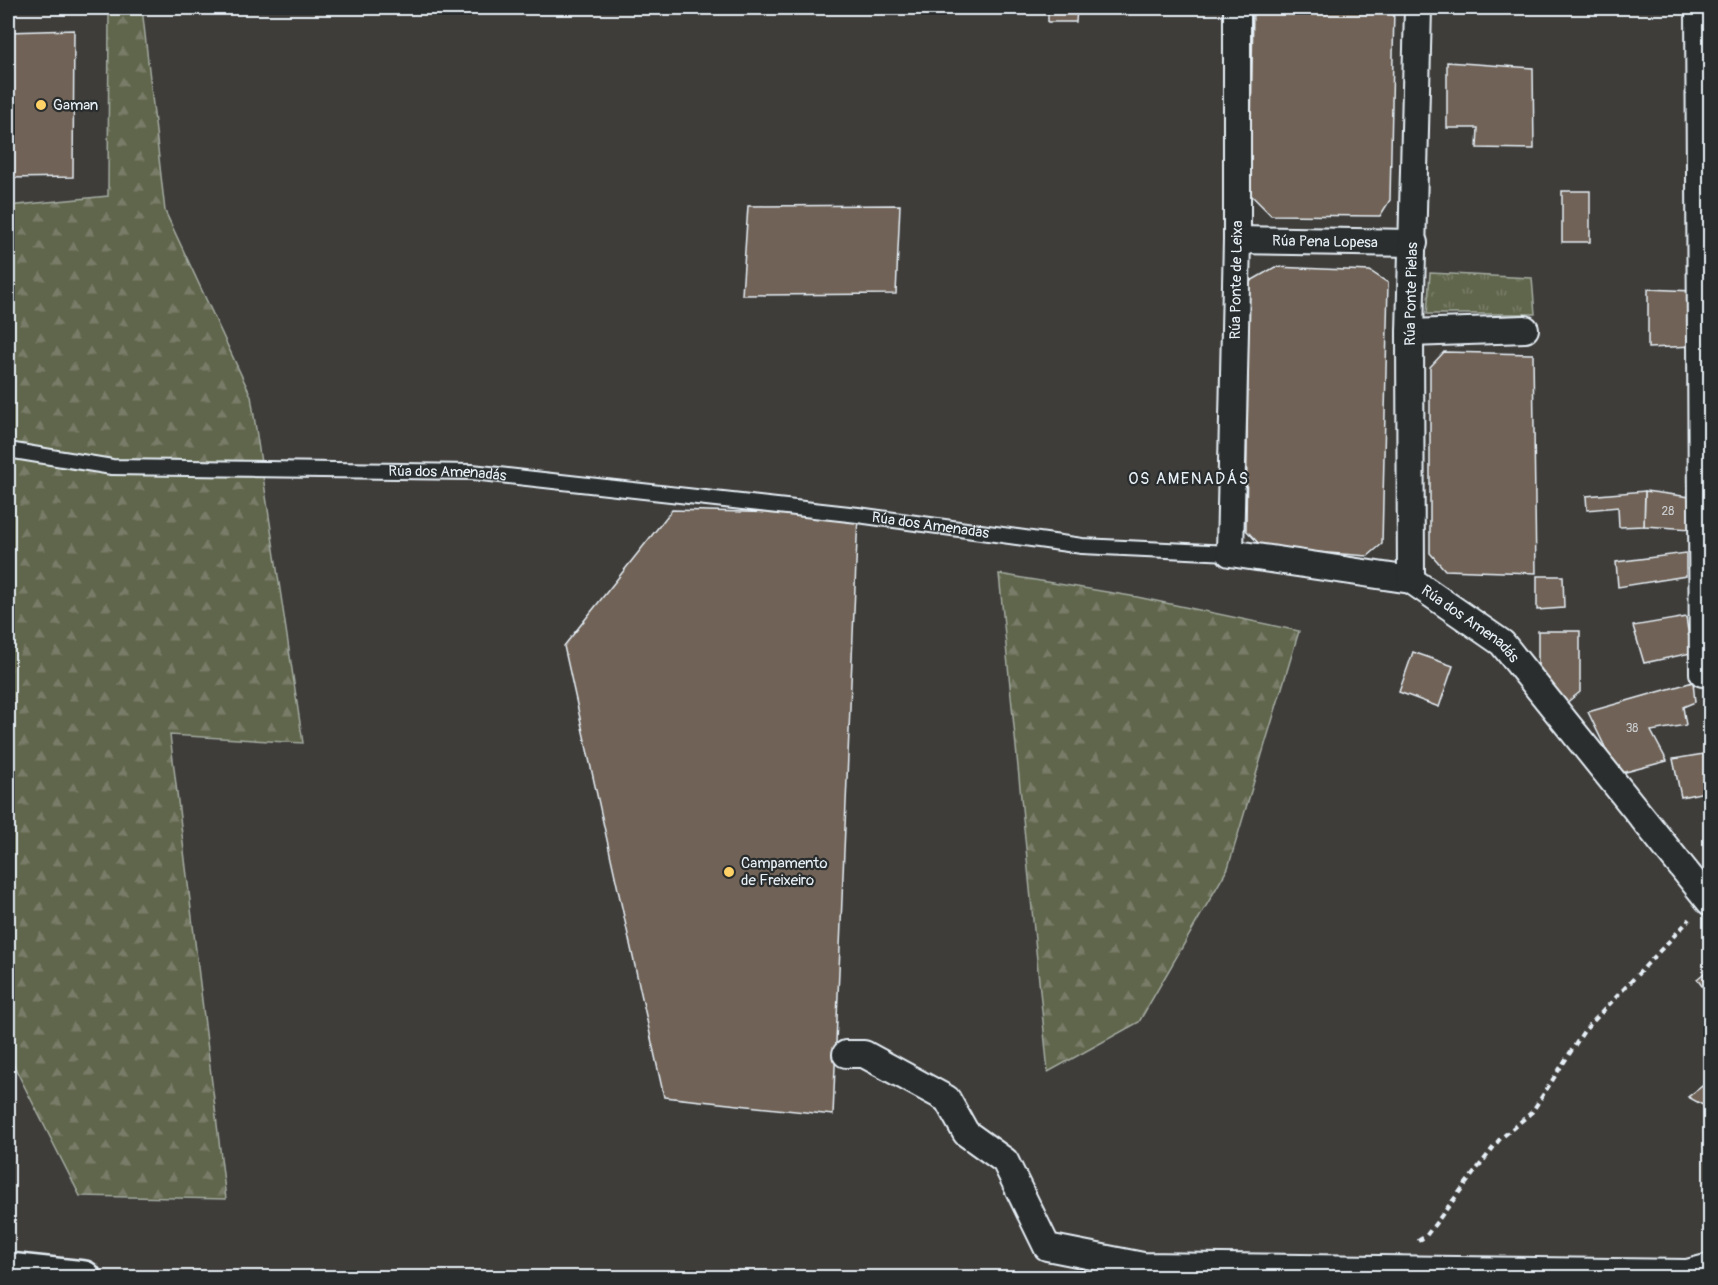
<svg xmlns="http://www.w3.org/2000/svg" width="1718" height="1285" viewBox="0 0 1718 1285" font-family="Pangolin,sans-serif">
	<style>
		.forest { fill: url(#forest-firs); stroke: #a4aca2; stroke-width: 1.5 }
		.park { fill: url(#park-tufts); stroke: #a4aca2; stroke-width: 1.5 }
		.building { fill: #706256; stroke: #e8f1f8; stroke-width: 1.5 }
		.lines { fill: none; stroke-linecap: round; stroke-linejoin: round }
		.service-casing { stroke: #e8f1f8; stroke-width: 18 }
		.minor-casing { stroke: #e8f1f8; stroke-width: 30 }
		.trunk-casing { stroke: #e8f1f8; stroke-width: 38 }
		.path { stroke: #e8f1f8; stroke-width: 4; stroke-dasharray: 6 4.5; stroke-linecap: butt }
		.service { stroke: #2a2d2e; stroke-width: 14 }
		.minor { stroke: #2a2d2e; stroke-width: 26 }
		.trunk { stroke: #2a2d2e; stroke-width: 33 }
		.poi-dot { fill: #ffd166; stroke: #2a2d2e; stroke-width: 2 }
		.labels { text-anchor: middle; stroke-width: 4.5; stroke-linejoin: round; paint-order: stroke }
		.number-label { font-size: 12px; fill: #cacdd0 }
		.poi-label { font-size: 15px; fill: #e8f1f8; stroke: #2a2d2e; text-anchor: start }
		.street-label { font-size: 15px; fill: #e8f1f8; stroke: #2a2d2e }
		.neighbourhood-label { font-size: 16px; letter-spacing: 1.5px; fill: #e8f1f8; stroke: #2a2d2e }
	</style>
	<defs>
		<pattern id="forest-firs" width="22" height="20" patternUnits="userSpaceOnUse" patternTransform="scale(1.5)"><rect width="22" height="20" fill="#61664c"/><path d="M5 1l3.5 6h-7zM16 11l3.5 6h-7z" fill="#787c67"/></pattern>
		<pattern id="park-tufts" width="24" height="20" patternUnits="userSpaceOnUse" patternTransform="scale(1.5)"><rect width="24" height="20" fill="#61664c"/><path d="M3 7l-1-3M5 7V3M7 7l1-3M15 17l-1-3M17 17v-4M19 17l1-3" fill="none" stroke="#787c67"/></pattern>
	</defs>
	<rect width="100%" height="100%" fill="#3f3d3a"/>
	<filter id="ink" filterUnits="userSpaceOnUse"><feTurbulence type="fractalNoise" baseFrequency=".0167" numOctaves="2"/><feDisplacementMap in="SourceGraphic" scale="12" xChannelSelector="R" yChannelSelector="G"/><feConvolveMatrix kernelMatrix="1 2 1 2 8 2 1 2 1" color-interpolation-filters="sRGB"/></filter>
	<g filter="url(#ink)">
		<g class="forest">
			<path d="M109 8H142L165 211 251 396 303 743 170 735 226 1199 80 1196 8 1054V206L108 196Z"/>
			<path d="M999 574 1137 597 1299 631 1228 868 1139 1022 1048 1072Z"/>
		</g>
		<path class="park" d="M1430 273 1532 278 1535 314H1427Z"/>
		<g class="building">
			<path d="M1048 8H1077L1076 22H1048Z"/>
			<path d="M1253 8H1394L1390 200 1380 216 1271 215 1250 194Z"/>
			<path d="M74 30 73 177 8 178V32Z"/>
			<path d="M1447 62 1533 68 1534 149 1477 148 1478 128H1447Z"/>
			<rect x="1562" y="191" width="28" height="51"/>
			<path d="M900 205 896 294 742 295 748 206Z"/>
			<path d="M1275 267 1370 271 1388 283 1382 544 1368 556 1263 548 1246 530 1249 282Z"/>
			<path d="M1648 289 1693 291 1695 346 1648 348Z"/>
			<path d="M1444 352 1533 354 1536 573 1445 570 1430 553V367Z"/>
			<path d="M1645 491 1690 497 1692 529 1644 526Z"/>
			<path d="M1645 491 1644 526 1619 527 1618 507 1587 510 1586 496Z"/>
			<path d="M672 510 858 515 833 1115 664 1097 564 646Z"/>
			<path d="M1686 553V576L1618 587 1616 562Z"/>
			<path d="M1537 576H1563L1564 608 1537 610Z"/>
			<path d="M1686 617 1691 653 1644 663 1633 626Z"/>
			<path d="M1538 631H1580V692L1565 704 1538 665Z"/>
			<path d="M1413 652 1453 666 1439 707 1399 692Z"/>
			<path d="M1693 682 1695 702 1683 707 1686 725 1651 731 1667 761 1618 774 1588 712Z"/>
			<path d="M1710 753V791L1681 797 1673 759Z"/>
			<path d="M1710 968V997L1697 979Z"/>
			<path d="M1710 1080V1109L1688 1097Z"/>
		</g>
		<g class="lines">
			<defs>
				<g id="service">
					<path id="s1" d="M8 450 112 467 472 472 858 515 1082 546 1230 553"/>
				</g>
				<g id="minor">
					<path id="s2" d="M1237 8V240L1230 553 1411 580 1502 643 1710 902"/>
					<path d="M1699 8 1703 673"/>
					<path id="s3" d="M1237 240 1414 243"/>
					<path d="M1410 333 1525 329"/>
					<path id="s4" d="M1411 580 1410 333 1418 8"/>
					<path d="M846 1054H864L947 1099 966 1133 1005 1161 1047 1247 1143 1266 1687 1273 1710 1267"/>
				</g>
				<path id="trunk" d="M8 1270 84 1278"/>
			</defs>
			<use href="#service" class="service-casing"/>
			<use href="#minor" class="minor-casing"/>
			<use href="#trunk" class="trunk-casing"/>
			<path class="path" d="M1418 1241 1426 1236 1499 1140 1532 1112 1584 1031 1690 919"/>
			<use href="#service" class="service"/>
			<use href="#minor" class="minor"/>
			<use href="#trunk" class="trunk"/>
		</g>
	</g>
	<g class="poi-dot">
		<circle cx="41" cy="105" r="6"/>
		<circle cx="729" cy="872" r="6"/>
	</g>
	<g class="labels">
		<g class="number-label">
			<text x="1668" y="515">28</text>
			<text x="1632" y="732">38</text>
		</g>
		<g class="poi-label">
			<text x="53" y="110">Gaman</text>
			<text x="741" y="868">Campamento<tspan x="741" dy="17">de Freixeiro</tspan></text>
		</g>
		<g class="street-label">
			<text dy="5" stroke="none"><textPath href="#s3" startOffset="88">Rúa Pena Lopesa</textPath></text>
			<text transform="translate(1236 280) rotate(-89)" y="5">Rúa Ponte de Leixa</text>
			<text dy="5" stroke="none"><textPath href="#s4" startOffset="286">Rúa Ponte Pielas</textPath></text>
			<text dy="5" stroke="none"><textPath href="#s1" startOffset="441">Rúa dos Amenadás</textPath></text>
			<text dy="5" stroke="none"><textPath href="#s1" startOffset="927">Rúa dos Amenadás</textPath></text>
			<text dy="5" stroke="none"><textPath href="#s2" startOffset="802">Rúa dos Amenadás</textPath></text>
		</g>
		<g class="neighbourhood-label">
			<text x="1189" y="484">OS AMENADÁS</text>
		</g>
	</g>
	<rect width="1718" height="1285" fill="none" stroke="#2a2d2e" stroke-width="30"/>
	<rect x="15" y="15" width="1688" height="1255" fill="none" stroke="#e8f1f8" stroke-width="2" filter="url(#ink)"/>
</svg>
